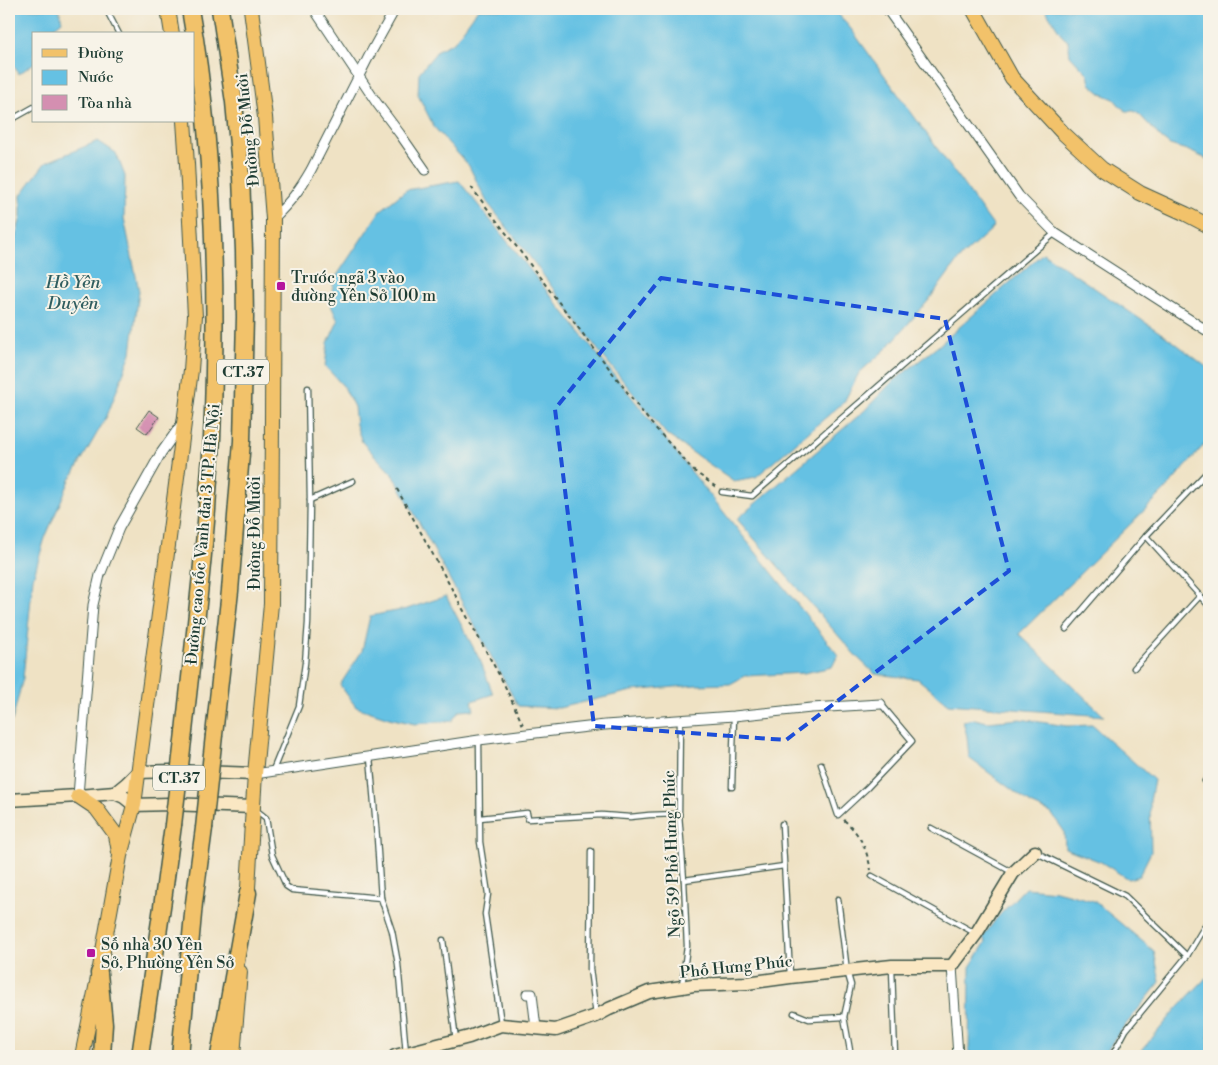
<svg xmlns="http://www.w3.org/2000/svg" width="1218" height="1065" viewBox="0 0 1218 1065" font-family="'Libre Bodoni',serif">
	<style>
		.water { fill: #65c1e3; stroke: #427f8c }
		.building { fill: #d48fb1 }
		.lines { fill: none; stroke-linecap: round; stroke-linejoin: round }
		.lane-casing { stroke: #3e564a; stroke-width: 7 }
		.street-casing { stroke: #3e564a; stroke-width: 11 }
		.secondary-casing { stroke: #3e564a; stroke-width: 15 }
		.primary-casing { stroke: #3e564a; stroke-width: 16 }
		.highway-casing { stroke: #3e564a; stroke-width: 19 }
		.path { stroke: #3e564a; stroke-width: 2; stroke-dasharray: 4 4; stroke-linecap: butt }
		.lane { stroke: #fff; stroke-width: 4.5 }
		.street { stroke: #fff; stroke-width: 9 }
		.secondary { stroke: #fae7c3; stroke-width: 12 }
		.primary { stroke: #f2c26a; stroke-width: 14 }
		.highway { stroke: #f2c26a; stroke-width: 16 }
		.highway-bridge-casing { stroke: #3e564a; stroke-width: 19; stroke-linecap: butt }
		.highway-bridge { stroke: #f2c26a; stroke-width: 16 }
		.marked { fill: none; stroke: #1d4ed8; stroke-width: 4; stroke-dasharray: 10 6; stroke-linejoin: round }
		.poi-dot { fill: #b5179e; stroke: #f7f3e8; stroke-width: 2 }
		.labels { text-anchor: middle; stroke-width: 4; stroke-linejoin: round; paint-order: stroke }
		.shield { fill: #f7f3e8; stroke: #60746a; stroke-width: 1 }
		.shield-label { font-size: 15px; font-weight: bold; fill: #1f3d34 }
		.street-label { font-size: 16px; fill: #1f3d34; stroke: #f7f3e8 }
		.poi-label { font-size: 16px; fill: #1f3d34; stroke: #f7f3e8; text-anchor: start }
		.water-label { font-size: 18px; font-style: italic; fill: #305e60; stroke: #f7f3e8 }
	</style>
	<rect width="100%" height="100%" fill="#f7f3e8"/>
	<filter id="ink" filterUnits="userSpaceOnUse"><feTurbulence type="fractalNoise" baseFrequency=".02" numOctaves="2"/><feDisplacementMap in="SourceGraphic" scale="10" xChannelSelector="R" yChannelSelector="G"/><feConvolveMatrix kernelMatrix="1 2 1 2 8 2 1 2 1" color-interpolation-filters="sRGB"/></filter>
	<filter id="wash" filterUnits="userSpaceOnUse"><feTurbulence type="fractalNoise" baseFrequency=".0096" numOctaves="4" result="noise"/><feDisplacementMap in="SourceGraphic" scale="20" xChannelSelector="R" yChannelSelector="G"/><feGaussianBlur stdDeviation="1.12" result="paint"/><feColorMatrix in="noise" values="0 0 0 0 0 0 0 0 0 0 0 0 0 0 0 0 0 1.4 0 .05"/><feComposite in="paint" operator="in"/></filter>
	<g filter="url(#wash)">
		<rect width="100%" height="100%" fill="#efe2c4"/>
		<g class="water">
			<path d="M9 9H59L62 21 46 34H34V63L19 74 12 63 9 65Z"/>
			<path d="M478 9H834L851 29 994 227 959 259 928 301 887 348 859 373 844 402 756 477 734 481 667 435 598 350 524 249 487 202 469 166 434 127 418 95 419 73 438 50 454 42Z"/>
			<path d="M1045 9H1209V160L1187 150 1170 145 1161 138 1140 115 1134 111H1126L1120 106 1114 99 1102 94 1090 84 1088 74 1084 70 1070 55 1068 41 1063 37Z"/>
			<path d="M98 141 116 153 125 176 124 218 139 291 131 353 107 416 70 480 45 538 33 578 23 678 12 721H9V251L14 243 21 217V195L45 163Z"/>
			<path d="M459 181 838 655 832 667 804 673 745 676 730 684 696 685 632 691 559 708 518 706 394 476 362 442 356 425 354 407 344 387 325 366 328 343 338 321 330 303 334 280 380 211 406 190Z"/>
			<path d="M1043 253 1174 342 1209 369V439L1167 488 1019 634 1104 716 948 704 918 679 875 674 856 656 737 519 864 411 891 383 937 347Z"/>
			<path d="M446 596 481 662 493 694 472 701 474 710 459 711 452 721 415 724 389 718 356 707 340 685 362 651 370 616 407 609Z"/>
			<path d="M975 719 987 722 1020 719 1067 726 1092 725 1154 780 1150 801 1151 852 1139 876 1128 879 1101 862 1065 848 1064 831 1051 813 1031 804 969 758 967 736 963 721Z"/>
			<path d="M1025 888 1056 891 1094 901 1154 951 1160 982 1115 1038 1104 1056H969L970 967 986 942 983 937 996 919Z"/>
			<path d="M1209 975V1056H1137L1179 1006Z"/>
		</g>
		<g id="blocks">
			<path class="building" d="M149 410 159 417 147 434 137 427Z"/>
		</g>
	</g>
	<g filter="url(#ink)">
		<use href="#blocks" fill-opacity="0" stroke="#3e564a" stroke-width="1"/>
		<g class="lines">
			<defs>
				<g id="lane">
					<path d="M106 9 119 34"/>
					<path d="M9 121 34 107"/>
					<path d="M722 492 752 496 1055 233"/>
					<path d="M310 500 353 481"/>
					<path d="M1146 536 1209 606"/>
					<path d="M1066 629 1146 536 1209 470"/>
					<path d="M1134 668 1200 596"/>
					<path d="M680 719 679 814 684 880 687 946 682 986"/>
					<path d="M479 741 480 842 488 894 485 914 501 1023"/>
					<path d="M370 757 377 838 381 898 392 931 398 964 406 1053"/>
					<path d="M821 764 838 815 867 788 912 741 881 704"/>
					<path d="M273 770 299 706 305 663 308 623 310 500 308 388"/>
					<path d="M1205 781 1209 776"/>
					<path d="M732 787 734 716"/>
					<path d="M256 810 266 818 272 855 284 881 286 886 292 890 381 898"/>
					<path d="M480 818 527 813 528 819 602 815 630 817 649 815 679 814"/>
					<path d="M782 824 790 975"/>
					<path d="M931 828 1012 872"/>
					<path d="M591 851 590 969 596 1015"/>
					<path d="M1035 852 1125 896 1187 956"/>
					<path d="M872 876 975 933"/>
					<path d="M684 880 784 866"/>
					<path d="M838 899 847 971 851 985 844 1017 851 1056"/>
					<path d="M443 940 456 1040"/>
					<path d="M892 968 895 1056"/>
					<path d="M794 1013 809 1019 844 1017"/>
					<path d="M1112 1056 1126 1030 1187 956 1209 919"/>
				</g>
				<g id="street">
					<path d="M314 9 376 102 400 134 425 170"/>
					<path d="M887 9 1019 196 1055 233 1209 332"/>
					<path d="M273 219C290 202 299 191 311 170L369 56 395 9"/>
					<path d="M255 774 479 740 527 734 605 725 734 716 811 708 881 704"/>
					<path d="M78 796 93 605 100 575 119 528 161 453 183 422"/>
					<path d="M952 966 958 1056"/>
					<path d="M527 994H532L536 1028"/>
				</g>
				<g id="secondary">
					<path d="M115 793 126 784 138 772 172 771 255 774"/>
					<path d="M9 800 78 796 115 793 124 797 134 805 169 804 253 807"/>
					<path d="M395 1056 469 1037 501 1025 556 1030 596 1016 609 1009 649 992 682 987 693 985 747 983 790 977 892 966H952L976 934 1013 873 1035 852"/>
				</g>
				<g id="primary">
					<path d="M168 9 172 34"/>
					<path d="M973 9 1012 78 1062 132 1102 169 1140 193 1186 214 1209 226"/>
					<path d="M78 796 96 808 116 835 119 852"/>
					<path d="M247 904 255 774 271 604 272 419 273 219 265 117 251 9"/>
					<path d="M82 1056 99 973 120 856 134 805 191 370 195 316 187 164 184 121"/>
					<path d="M233 1056 240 972"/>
				</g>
				<g id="highway">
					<path d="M184 732C192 658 201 584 207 510 208 486 211 462 212 438 218 295 215 150 190 9"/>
					<path d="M214 735 230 591 242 441 245 317 244 251 241 177 234 102 220 9"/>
					<path d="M99 973 104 1024 102 1056"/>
					<path d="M140 1056 163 900 173 825"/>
					<path d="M180 1056 194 903 204 828"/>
					<path d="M219 1056 248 893"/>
				</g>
			</defs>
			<use href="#lane" class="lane-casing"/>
			<use href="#street" class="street-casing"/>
			<use href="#secondary" class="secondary-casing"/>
			<use href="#primary" class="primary-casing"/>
			<use href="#highway" class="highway-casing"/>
			<g class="path">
				<path d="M471 187 650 422 694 471 716 487"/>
				<path d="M397 489 503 682 523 725"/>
				<path d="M844 820C861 835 866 848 871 870"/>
			</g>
			<use href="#lane" class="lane"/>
			<use href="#street" class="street"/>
			<use href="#secondary" class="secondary"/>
			<use href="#primary" class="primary"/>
			<use href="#highway" class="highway"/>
			<defs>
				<g id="highway-bridge">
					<path d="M173 825 184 732"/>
					<path d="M204 828 214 735"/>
				</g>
			</defs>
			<use href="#highway-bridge" class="highway-bridge-casing"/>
			<use href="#highway-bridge" class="highway-bridge"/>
		</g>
	</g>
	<path class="marked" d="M661 278 945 319 1009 571 786 740 594 726 555 409Z"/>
	<g class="poi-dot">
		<rect x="276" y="281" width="10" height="10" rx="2.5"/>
		<rect x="86" y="948" width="10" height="10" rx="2.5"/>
	</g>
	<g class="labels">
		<g class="shield">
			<rect x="217" y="359.5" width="52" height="25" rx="4"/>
			<rect x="153" y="765.5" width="52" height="25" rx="4"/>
		</g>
		<g class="shield-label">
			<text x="243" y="377">CT.37</text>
			<text x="179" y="783">CT.37</text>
		</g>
		<g class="street-label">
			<text transform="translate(247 130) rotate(-96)" y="6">Đường Đỗ Mười</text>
			<text transform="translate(254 533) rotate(-90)" y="6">Đường Đỗ Mười</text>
			<text transform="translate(202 534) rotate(-85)" y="6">Đường cao tốc Vành đai 3 TP. Hà Nội</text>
			<text transform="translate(671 854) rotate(-92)" y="6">Ngõ 59 Phố Hưng Phúc</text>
			<text transform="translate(736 966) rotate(-6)" y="6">Phố Hưng Phúc</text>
		</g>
		<g class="poi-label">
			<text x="291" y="283">Trước ngã 3 vào<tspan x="291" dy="18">đường Yên Sở 100 m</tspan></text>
			<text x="101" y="950">Số nhà 30 Yên<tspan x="101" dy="18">Sở, Phường Yên Sở</tspan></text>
		</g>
		<g class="water-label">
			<text x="73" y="288">Hồ Yên<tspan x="73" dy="21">Duyên</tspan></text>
		</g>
	</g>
	<rect width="1218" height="1065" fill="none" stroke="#f7f3e8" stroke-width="30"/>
	<rect x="32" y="32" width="162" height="90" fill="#f7f3e8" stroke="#a1aaa0"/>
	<rect x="42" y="49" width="25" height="8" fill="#f2c26a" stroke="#a1aaa0"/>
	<text x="78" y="58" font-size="15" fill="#1f3d34">Đường</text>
	<rect x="42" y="70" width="25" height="15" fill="#65c1e3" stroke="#a1aaa0"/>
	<text x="78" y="82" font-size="15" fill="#1f3d34">Nước</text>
	<rect x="42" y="95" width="25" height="15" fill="#d48fb1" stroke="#a1aaa0"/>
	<text x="78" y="108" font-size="15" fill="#1f3d34">Tòa nhà</text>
</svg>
